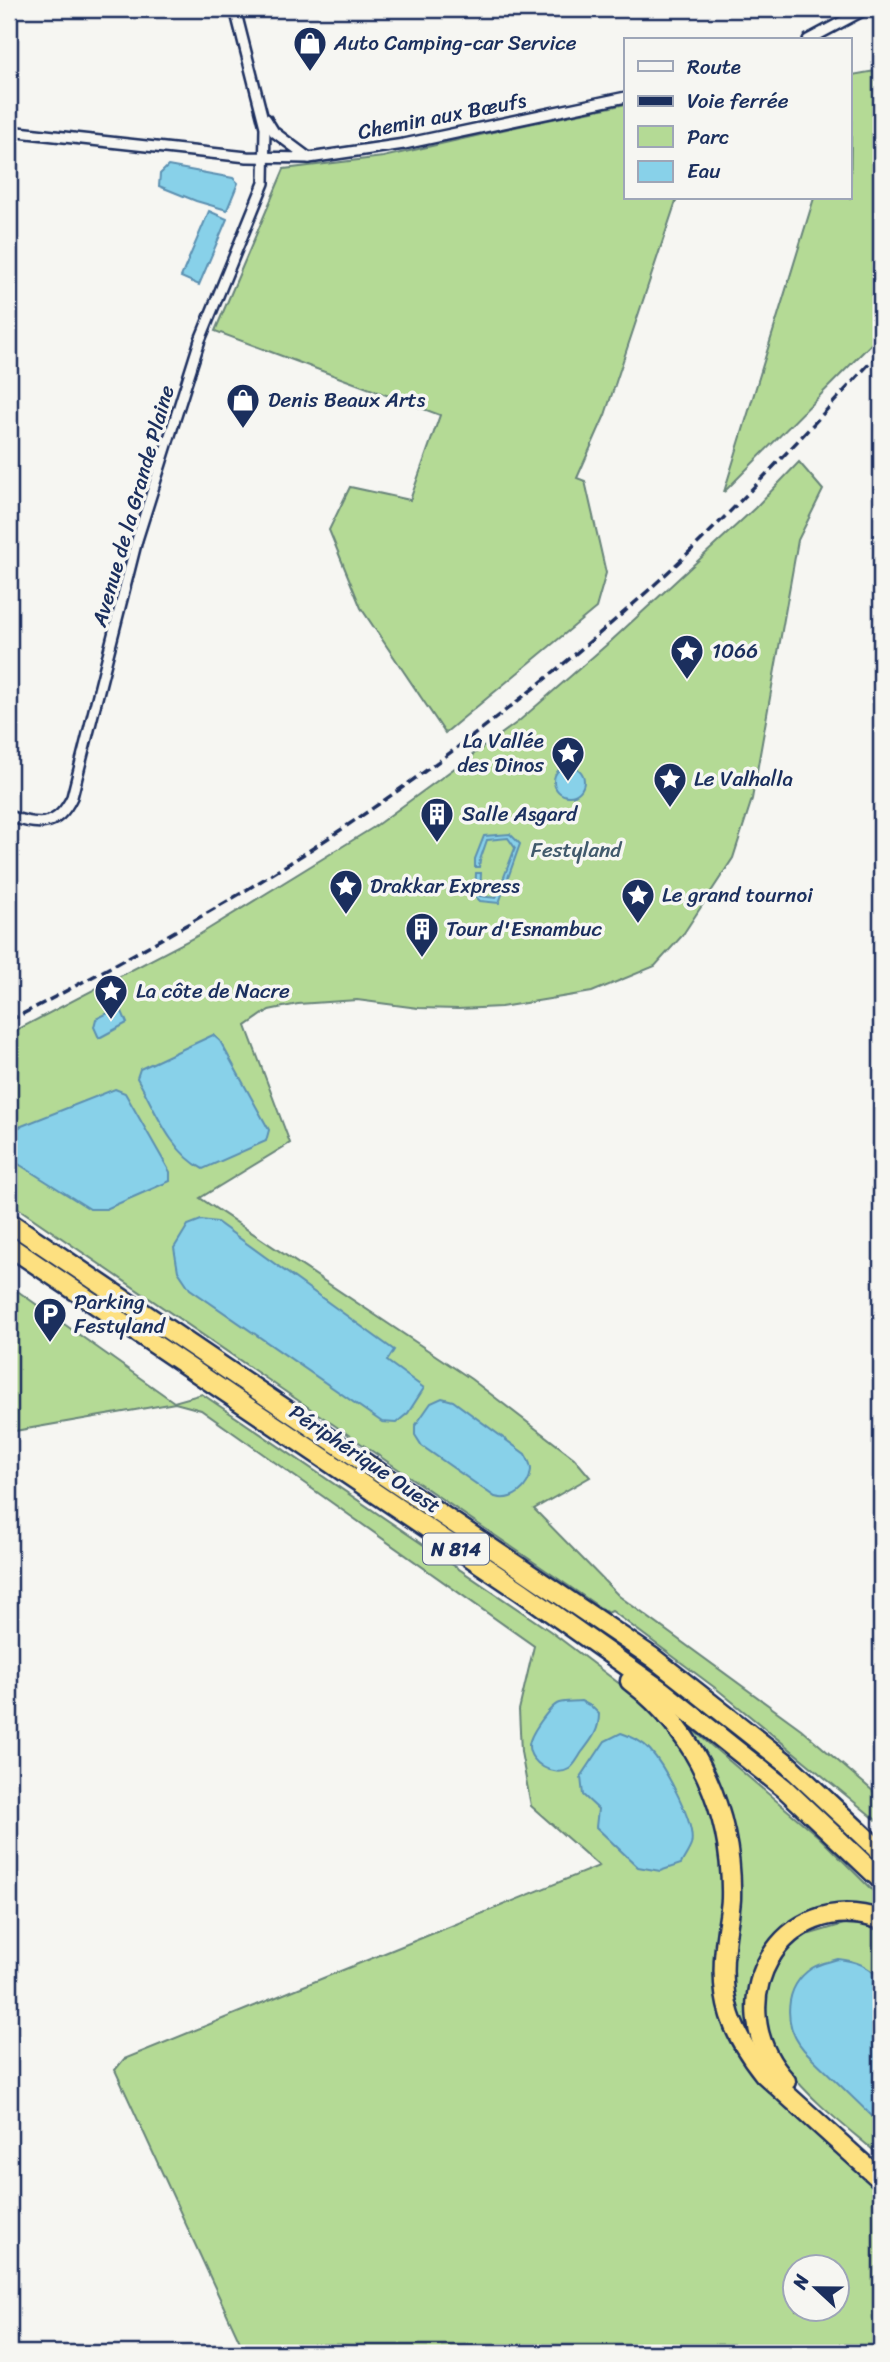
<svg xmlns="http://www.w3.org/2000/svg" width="890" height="2362" viewBox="0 0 890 2362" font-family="Sriracha,sans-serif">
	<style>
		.green { fill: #b4da95; stroke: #68847a; stroke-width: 2; fill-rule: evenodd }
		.water { fill: #88d1e9; stroke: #5c90b1; stroke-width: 2 }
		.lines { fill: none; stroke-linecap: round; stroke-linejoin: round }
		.street-casing { stroke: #1b2f5e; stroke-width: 14 }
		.highway-casing { stroke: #1b2f5e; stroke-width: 23 }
		.street { stroke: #f6f6f2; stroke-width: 9 }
		.highway { stroke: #fde080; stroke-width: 18 }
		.rail { stroke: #1b2f5e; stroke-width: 3.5; stroke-dasharray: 10 5; stroke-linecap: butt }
		.labels { text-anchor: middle; stroke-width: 7; stroke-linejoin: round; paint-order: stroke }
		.shield { fill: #f6f6f2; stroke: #5d6b8a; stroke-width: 2 }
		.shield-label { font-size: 19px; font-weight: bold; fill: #1b2f5e }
		.poi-label { font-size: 21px; fill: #1b2f5e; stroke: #f6f6f2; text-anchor: start }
		.street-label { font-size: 21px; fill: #1b2f5e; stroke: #f6f6f2 }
		.park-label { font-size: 21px; fill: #415a6c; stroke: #f6f6f2 }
	</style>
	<rect width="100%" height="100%" fill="#f6f6f2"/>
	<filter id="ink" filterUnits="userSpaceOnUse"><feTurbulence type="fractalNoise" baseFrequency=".0143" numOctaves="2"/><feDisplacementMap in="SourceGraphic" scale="14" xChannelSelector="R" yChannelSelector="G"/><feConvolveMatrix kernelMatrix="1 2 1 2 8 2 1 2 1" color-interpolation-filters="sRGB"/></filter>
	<g filter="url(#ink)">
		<g class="green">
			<path d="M881 70V334L724 492 814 198H850L852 75Z"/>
			<path d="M626 104V198H677L605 415 577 478 585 481 606 573 596 608 445 733 361 608 329 530 350 487 410 500 440 415 215 331 284 169 383 157 538 122Z"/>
			<path d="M799 462 823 490 798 540 752 799 733 858 682 936 655 966 592 992 501 1007 458 1009 418 1008 357 1000 298 1004 269 1010 246 1026 290 1143 200 1198 471 1379 574 1458 590 1477 534 1509 619 1596 801 1729 881 1798V1824L718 1690 612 1611 608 1613 9 1202V1034L197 936 374 827 519 721 611 641 755 508Z"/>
			<path d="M9 1285 174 1402 202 1394 550 1631 629 1691 658 1719 675 1743 684 1744 716 1813 726 1892 716 1966V1995L724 2027 741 2057 881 2188V2353H245L115 2070 124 2059 599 1866 531 1806 521 1752 519 1710 534 1646 201 1410 175 1403 9 1432ZM796 2268H838V2310H796Z"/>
			<path d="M693 1730 819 1837 881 1899V1915L816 1914 760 1965 766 2070 728 1996 734 1867 688 1734Z"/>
			<path d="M844 1924 870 1926 881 1930V2157C834 2115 746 2058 767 1985 770 1973 774 1961 783 1951 789 1943 800 1937 808 1931L810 1934Z"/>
		</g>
		<g class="water">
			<path d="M168 166 233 178 238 183 227 210 196 201 159 186 160 174Z"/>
			<path d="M209 211 227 219 199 285 181 277Z"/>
			<circle cx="569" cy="781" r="15"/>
			<path d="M510 834 520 844 499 903 480 901 475 896 476 873H481L480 896 496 898 515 848 508 838 487 840 480 860 479 867H475V859L484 836Z"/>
			<path d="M120 1007 127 1023 99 1038 94 1027 96 1019Z"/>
			<path d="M213 1035 220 1041 269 1130 266 1141 203 1169C170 1152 155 1109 137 1078L140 1069Z"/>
			<path d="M115 1089 125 1093 170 1172V1181L106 1209H90L9 1158V1131Z"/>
			<path d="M201 1220 217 1222 394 1350 387 1361 424 1388 408 1413 396 1423 382 1422 190 1289 178 1271 174 1248 188 1225Z"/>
			<path d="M442 1398 453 1401 525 1454C528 1459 531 1465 531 1470 529 1489 512 1502 495 1497L422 1446 415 1435V1426L431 1403Z"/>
			<path d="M581 1701 591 1706 599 1714C599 1731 592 1739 582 1752 578 1758 574 1766 569 1769 554 1778 529 1763 529 1746 529 1735 550 1706 559 1703 566 1701 574 1702 581 1701Z"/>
			<path d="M621 1733C632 1737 642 1741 650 1750 664 1766 697 1824 691 1845 689 1851 684 1858 681 1864L660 1871 638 1867 596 1827 598 1809 583 1795 581 1777 605 1741Z"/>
			<path d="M838 1959C858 1961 867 1966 881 1979V2125L804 2050C783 2026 783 1987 812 1968 820 1963 829 1962 838 1959Z"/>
		</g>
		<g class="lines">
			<defs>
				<g id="street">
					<path d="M808 40 866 9"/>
					<path d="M266 119 274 132 309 158"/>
					<path d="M9 131 247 157 309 158 404 144 626 97"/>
					<path d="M9 816C37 826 57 829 72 797L137 540 200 340 264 183 265 127 235 9"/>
				</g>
				<g id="highway">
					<path d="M9 1222 652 1657 784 1761 881 1852"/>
					<path d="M9 1246 522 1592 661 1690 784 1788 881 1880"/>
					<path d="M630 1681C698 1732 733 1815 731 1899 730 1915 726 1931 725 1947 719 2000 731 2033 764 2074L881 2180"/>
					<path d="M786 2081C714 2003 783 1885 881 1920"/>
				</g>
			</defs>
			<use href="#street" class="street-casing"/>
			<use href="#highway" class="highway-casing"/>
			<use href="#street" class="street"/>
			<use href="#highway" class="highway"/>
			<path class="rail" d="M9 1021C86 981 163 939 238 895 371 815 498 722 615 620 711 537 795 444 881 351"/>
		</g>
	</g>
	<defs>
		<symbol id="shop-pin" viewBox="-11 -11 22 30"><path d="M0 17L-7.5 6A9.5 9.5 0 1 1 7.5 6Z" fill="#1b2f5e" stroke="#f6f6f2"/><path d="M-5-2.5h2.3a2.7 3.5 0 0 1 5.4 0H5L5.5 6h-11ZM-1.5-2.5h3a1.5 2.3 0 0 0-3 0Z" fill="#fff"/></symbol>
		<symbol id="sight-pin" viewBox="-11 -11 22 30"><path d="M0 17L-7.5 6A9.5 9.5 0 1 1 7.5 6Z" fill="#1b2f5e" stroke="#f6f6f2"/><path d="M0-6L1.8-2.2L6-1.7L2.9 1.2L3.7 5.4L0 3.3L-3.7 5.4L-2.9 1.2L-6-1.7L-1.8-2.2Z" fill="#fff"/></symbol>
		<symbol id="building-pin" viewBox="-11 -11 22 30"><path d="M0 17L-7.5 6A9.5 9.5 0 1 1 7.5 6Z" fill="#1b2f5e" stroke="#f6f6f2"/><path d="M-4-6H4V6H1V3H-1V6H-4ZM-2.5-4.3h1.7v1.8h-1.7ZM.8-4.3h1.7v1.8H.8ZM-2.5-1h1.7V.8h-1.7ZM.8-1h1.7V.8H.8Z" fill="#fff"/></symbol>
		<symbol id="parking-pin" viewBox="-11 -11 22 30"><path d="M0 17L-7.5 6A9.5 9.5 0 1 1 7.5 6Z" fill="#1b2f5e" stroke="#f6f6f2"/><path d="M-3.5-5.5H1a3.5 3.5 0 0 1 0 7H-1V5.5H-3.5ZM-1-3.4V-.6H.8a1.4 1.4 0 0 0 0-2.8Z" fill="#fff"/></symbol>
	</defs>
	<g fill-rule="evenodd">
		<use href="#shop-pin" x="291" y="24" width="38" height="52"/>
		<use href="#shop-pin" x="224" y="381" width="38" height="52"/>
		<use href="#sight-pin" x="668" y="632" width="38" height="52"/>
		<use href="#sight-pin" x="549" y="734" width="38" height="52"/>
		<use href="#sight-pin" x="651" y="760" width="38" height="52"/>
		<use href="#building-pin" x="418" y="795" width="38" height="52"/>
		<use href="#sight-pin" x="327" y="867" width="38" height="52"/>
		<use href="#sight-pin" x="619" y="876" width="38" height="52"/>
		<use href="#building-pin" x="403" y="910" width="38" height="52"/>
		<use href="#sight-pin" x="92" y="972" width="38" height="52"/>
		<use href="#parking-pin" x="31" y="1295" width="38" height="52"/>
	</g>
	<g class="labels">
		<rect class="shield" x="423" y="1533.5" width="66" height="31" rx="5"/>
		<g class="shield-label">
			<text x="456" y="1556">N 814</text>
		</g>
		<g class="poi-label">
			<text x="334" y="50">Auto Camping-car Service</text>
			<text x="268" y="407">Denis Beaux Arts</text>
			<text x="712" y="658">1066</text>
			<text x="544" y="748" text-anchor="end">La Vallée<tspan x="544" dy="24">des Dinos</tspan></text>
			<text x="694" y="786">Le Valhalla</text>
			<text x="462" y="821">Salle Asgard</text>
			<text x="370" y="893">Drakkar Express</text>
			<text x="662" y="902">Le grand tournoi</text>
			<text x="446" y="936">Tour d'Esnambuc</text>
			<text x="136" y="998">La côte de Nacre</text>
			<text x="74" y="1309">Parking<tspan x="74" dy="24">Festyland</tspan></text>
		</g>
		<g class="street-label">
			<text transform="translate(442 116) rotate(-11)" y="7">Chemin aux Bœufs</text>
			<text transform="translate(133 506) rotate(-74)" y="7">Avenue de la Grande Plaine</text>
			<text transform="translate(365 1459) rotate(34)" y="7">Périphérique Ouest</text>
		</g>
		<g class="park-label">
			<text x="576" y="857">Festyland</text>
		</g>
	</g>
	<rect width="890" height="2362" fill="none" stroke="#f6f6f2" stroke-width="35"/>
	<rect x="18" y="18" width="855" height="2327" fill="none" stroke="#1b2f5e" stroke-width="2.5" filter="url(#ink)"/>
	<rect x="624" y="38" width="228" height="161" fill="#f6f6f2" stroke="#9ea6b7" stroke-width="2"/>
	<rect x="638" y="61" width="35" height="10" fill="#f6f6f2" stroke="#9ea6b7" stroke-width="2"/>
	<text x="687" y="74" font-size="21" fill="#1b2f5e">Route</text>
	<rect x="638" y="96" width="35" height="10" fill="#1b2f5e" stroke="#9ea6b7" stroke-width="2"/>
	<text x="687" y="108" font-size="21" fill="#1b2f5e">Voie ferrée</text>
	<rect x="638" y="126" width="35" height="21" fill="#b4da95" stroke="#9ea6b7" stroke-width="2"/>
	<text x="687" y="144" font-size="21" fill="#1b2f5e">Parc</text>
	<rect x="638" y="161" width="35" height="21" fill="#88d1e9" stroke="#9ea6b7" stroke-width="2"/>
	<text x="687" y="178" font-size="21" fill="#1b2f5e">Eau</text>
	<g transform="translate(816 2288) rotate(292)"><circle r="33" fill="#f6f6f2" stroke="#9ea6b7" stroke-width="2"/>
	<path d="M0-5L12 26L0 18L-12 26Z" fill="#1b2f5e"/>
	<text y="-10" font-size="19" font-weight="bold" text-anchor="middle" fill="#1b2f5e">N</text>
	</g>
</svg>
